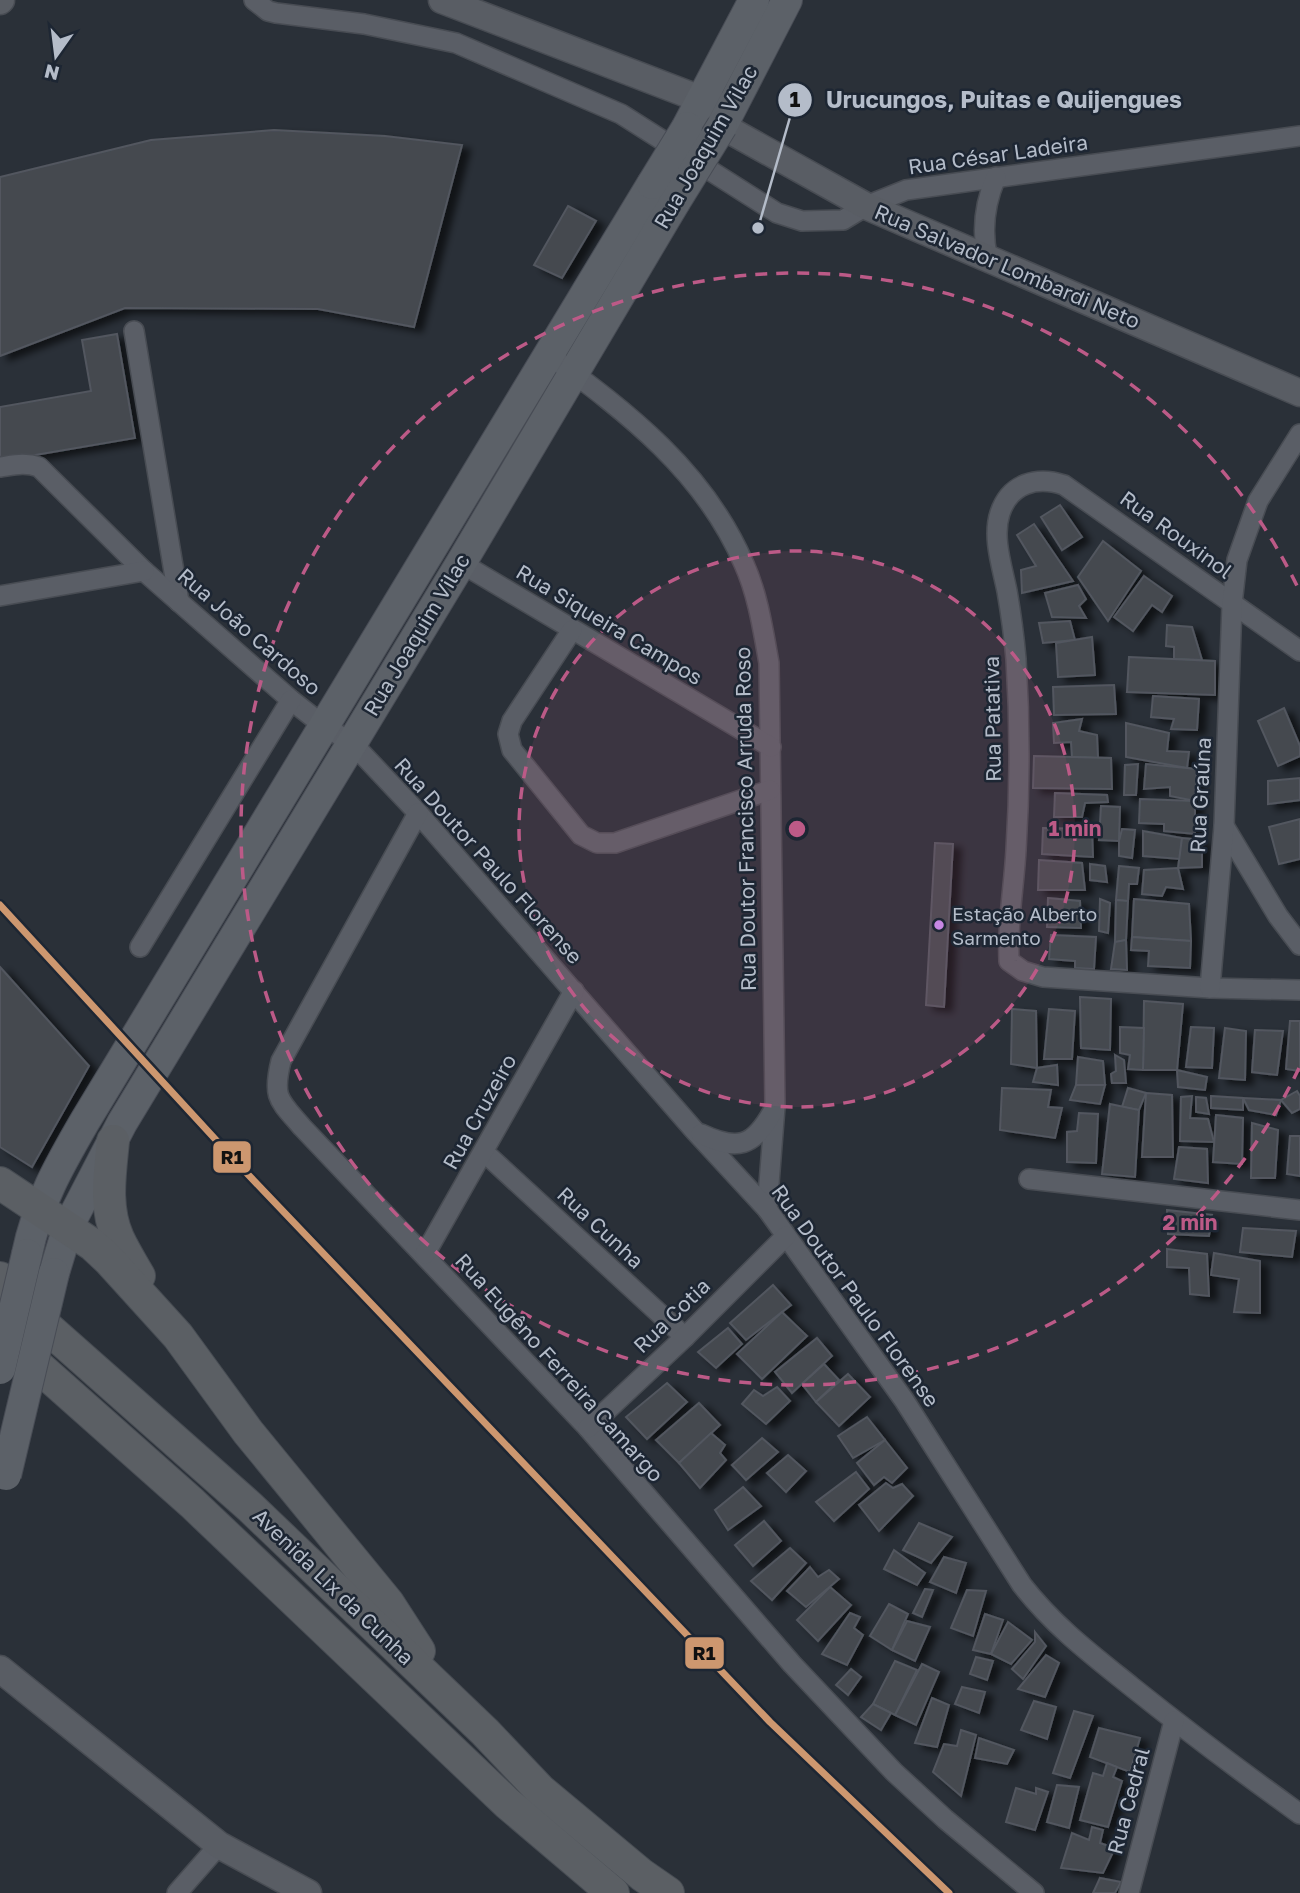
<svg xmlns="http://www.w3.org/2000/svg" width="1300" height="1893" viewBox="0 0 1300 1893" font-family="'Golos Text',sans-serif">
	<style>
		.building { fill: #444950; stroke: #52575f; stroke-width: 2; filter: url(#shadow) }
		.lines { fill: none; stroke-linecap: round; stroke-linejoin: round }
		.minor-casing { stroke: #484c53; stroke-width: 22 }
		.secondary-casing { stroke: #484c53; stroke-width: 29 }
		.primary-casing { stroke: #484c55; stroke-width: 32 }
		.trunk-casing { stroke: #474c53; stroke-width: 34 }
		.minor { stroke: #5a5e66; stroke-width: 19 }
		.secondary { stroke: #595d64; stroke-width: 26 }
		.primary { stroke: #5c6168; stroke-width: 30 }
		.trunk { stroke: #5b5f64; stroke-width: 32 }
		.primary-bridge-casing { stroke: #484c55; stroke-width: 32; stroke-linecap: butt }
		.primary-bridge { stroke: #5c6168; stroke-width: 30 }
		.rail-1-casing { stroke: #1d2633; stroke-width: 12 }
		.rail-1 { stroke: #cd976f; stroke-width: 7 }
		.ring { fill: none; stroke: #bc5a87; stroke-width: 3.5; stroke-dasharray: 12 9 }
		.bus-dot { fill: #c787e3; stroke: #1d2633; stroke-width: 2.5 }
		.labels { text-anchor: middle; stroke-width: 5; stroke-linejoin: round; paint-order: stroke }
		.bus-label { font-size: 19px; fill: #b4bcc9; stroke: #1d2633; text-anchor: start }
		.street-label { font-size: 21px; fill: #b4bcc9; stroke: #1d2633 }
		.centre { fill: #bc5a87; stroke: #1d2633; stroke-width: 3.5 }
		.ring-label { font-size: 21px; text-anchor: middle; font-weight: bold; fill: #bc5a87; stroke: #1d2633; stroke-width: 5; stroke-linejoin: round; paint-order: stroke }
		.leader { fill: none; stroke: #b4bcc9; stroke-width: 2.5 }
		.callout-dot { fill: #b4bcc9; stroke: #1d2633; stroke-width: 2.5 }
		.mark-label { font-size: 21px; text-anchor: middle; font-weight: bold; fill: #111 }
		.callout-label { font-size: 23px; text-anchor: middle; font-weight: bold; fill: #b4bcc9; stroke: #1d2633; stroke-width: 5; stroke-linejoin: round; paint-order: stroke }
		.line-badge { stroke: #1d2633; stroke-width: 2.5 }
		.pale-badge-label { font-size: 19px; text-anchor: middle; font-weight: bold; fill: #111 }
	</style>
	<defs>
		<filter id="shadow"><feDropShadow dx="8" dy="4.5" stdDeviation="3.5" flood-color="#0009"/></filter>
	</defs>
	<rect width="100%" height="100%" fill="#2a3038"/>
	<g class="building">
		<path d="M274 130 385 136 462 145 414 327 318 309 125 308 0 356V177L151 140Z"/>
		<path d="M568 206 596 221 562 278 534 265Z"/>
		<path d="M117 334 135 438 0 461V407L91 391 82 340Z"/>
		<path d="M1060 505 1082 537 1062 550 1041 517Z"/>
		<path d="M1034 524 1073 581 1022 593 1021 570 1036 566 1017 535Z"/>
		<path d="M1103 541 1141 571 1108 621 1078 577Z"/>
		<path d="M1144 576 1172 596 1162 612 1152 605 1133 631 1114 617Z"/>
		<path d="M1078 585 1086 599 1079 606 1086 618 1052 617 1045 593Z"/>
		<path d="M1070 621 1075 640 1043 643 1039 623Z"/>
		<path d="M1167 625 1192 627 1202 660 1174 659V647L1166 646Z"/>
		<path d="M1092 637 1095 675 1058 677 1056 643Z"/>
		<path d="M1129 657 1215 661V695L1127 692Z"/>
		<path d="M1114 685 1116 714 1054 715 1053 687Z"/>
		<path d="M1153 696 1199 699 1197 730 1171 729 1174 719 1151 717Z"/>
		<path d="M1284 708 1300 746V756L1278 766 1258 721Z"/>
		<path d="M1082 719 1079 731 1097 735 1098 758 1072 757 1071 742 1054 743 1053 723Z"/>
		<path d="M1126 723 1169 733 1167 751 1189 752 1187 768 1126 757Z"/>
		<path d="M1034 756 1111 758 1112 789 1033 788Z"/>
		<path d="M1138 764 1136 795H1124L1125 765Z"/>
		<path d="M1146 764 1197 769 1195 801 1170 796V787L1144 789Z"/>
		<path d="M1300 778V800L1268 804V781Z"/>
		<path d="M1055 793 1107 795 1108 802 1085 803 1082 817H1054Z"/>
		<path d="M1140 799 1195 801V834L1164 831V824L1139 823Z"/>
		<path d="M1101 806 1120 807 1119 841 1099 840Z"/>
		<path d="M1300 819V859L1279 864 1269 827Z"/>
		<path d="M1043 828 1092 829 1093 857 1042 854Z"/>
		<path d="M1122 829 1135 830 1132 858 1119 856V841Z"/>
		<path d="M1143 831 1182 838 1180 859 1143 856Z"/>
		<path d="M1182 838 1202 840V867L1178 868Z"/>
		<path d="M935 843 953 844 944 1007 926 1005Z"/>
		<path d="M1039 860 1082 863 1085 890H1038Z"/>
		<path d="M1090 864 1105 866 1107 882 1090 880Z"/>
		<path d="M1119 866 1139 868 1137 884H1129L1128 901 1116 900Z"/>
		<path d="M1178 868 1183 889 1166 887 1162 896 1142 894 1144 870Z"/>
		<path d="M1048 898 1080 901 1081 928 1047 927Z"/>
		<path d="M1100 899 1110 903 1108 933 1099 931Z"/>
		<path d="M1134 899 1189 904 1191 941 1132 937Z"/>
		<path d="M1116 900 1128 901 1126 940 1115 942Z"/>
		<path d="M1051 935 1096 937 1094 969 1075 968V961L1049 959Z"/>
		<path d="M1132 937 1191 941 1190 968 1148 966 1149 951 1131 950Z"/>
		<path d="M1126 940 1127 970 1111 969 1115 942Z"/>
		<path d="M0 967 89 1066 32 1167 0 1147Z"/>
		<path d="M1080 997 1111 999 1110 1050 1081 1048Z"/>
		<path d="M1144 1001 1183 1004 1177 1070H1143Z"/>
		<path d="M1012 1009 1036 1011 1037 1068 1011 1064Z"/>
		<path d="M1049 1009 1075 1011 1072 1059H1044Z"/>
		<path d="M1290 1021H1300V1071L1286 1069Z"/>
		<path d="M1120 1027 1144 1028 1143 1070 1128 1069 1130 1055 1120 1053Z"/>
		<path d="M1191 1027 1214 1028 1212 1068 1186 1067Z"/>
		<path d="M1225 1028 1246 1031 1245 1080 1219 1078Z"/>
		<path d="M1255 1030 1283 1031 1277 1075 1252 1072Z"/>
		<path d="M1115 1055 1124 1060 1126 1083H1112L1111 1074 1116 1071Z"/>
		<path d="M1078 1057 1103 1061 1105 1085H1076Z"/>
		<path d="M1057 1065 1058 1085 1033 1082 1037 1068Z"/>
		<path d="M1177 1070 1207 1077 1205 1090 1178 1087Z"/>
		<path d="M1076 1085H1105L1100 1104 1070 1100Z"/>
		<path d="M1002 1088 1051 1090 1048 1107 1062 1108 1055 1138 1000 1130Z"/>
		<path d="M1128 1088 1146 1093 1139 1110 1122 1107Z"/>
		<path d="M1297 1091 1300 1096V1109L1292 1113 1281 1100Z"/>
		<path d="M1146 1093 1172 1095 1173 1157H1142Z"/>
		<path d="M1192 1096 1190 1118 1208 1119 1214 1142 1180 1141 1181 1097Z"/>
		<path d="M1211 1096 1243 1098V1110L1211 1108Z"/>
		<path d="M1196 1097 1206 1098 1209 1114 1196 1112Z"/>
		<path d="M1243 1098 1281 1100 1276 1115 1249 1110Z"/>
		<path d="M1110 1104 1139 1110 1135 1177 1102 1174Z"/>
		<path d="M1079 1113 1098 1114 1096 1163 1067 1162V1132L1077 1131Z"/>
		<path d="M1216 1115 1243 1118 1242 1164 1213 1162Z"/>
		<path d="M1252 1123 1278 1130 1275 1178H1251Z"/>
		<path d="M1290 1136H1300V1176L1287 1174Z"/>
		<path d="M1179 1147 1207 1149 1208 1183 1174 1179Z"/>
		<path d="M1167 1210 1212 1215 1209 1236 1168 1234Z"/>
		<path d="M1243 1228 1296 1231 1292 1257 1240 1252Z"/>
		<path d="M1167 1249 1207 1254 1209 1296 1190 1294 1189 1268 1167 1267Z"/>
		<path d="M1214 1253 1260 1261V1313L1234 1312 1239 1279 1211 1275Z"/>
		<path d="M773 1285 791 1305 746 1340 730 1323Z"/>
		<path d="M782 1312 807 1336 762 1379 737 1354Z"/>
		<path d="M728 1328 742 1344 716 1368 698 1352Z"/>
		<path d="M817 1338 832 1356 792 1393 775 1372Z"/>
		<path d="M824 1364 839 1380 816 1402 802 1384Z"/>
		<path d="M848 1374 870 1397 839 1426 816 1402Z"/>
		<path d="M667 1383 687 1402 647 1439 626 1417Z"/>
		<path d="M777 1387 790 1401 766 1424 742 1404 754 1390 763 1396Z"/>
		<path d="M699 1403 720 1425 679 1463 656 1440Z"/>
		<path d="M867 1417 885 1440 853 1458 838 1436Z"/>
		<path d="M711 1433 725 1445 720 1453 726 1460 700 1488 679 1463Z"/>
		<path d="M762 1438 778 1452 746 1480 732 1465Z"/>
		<path d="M885 1440 907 1468 892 1483 884 1477 874 1485 857 1463Z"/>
		<path d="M788 1455 806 1471 786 1492 767 1473Z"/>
		<path d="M856 1472 869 1489 834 1521 816 1502Z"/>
		<path d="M886 1483 893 1488 902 1484 913 1496 879 1531 859 1505Z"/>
		<path d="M743 1487 761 1506 728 1530 715 1510Z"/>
		<path d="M764 1521 781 1541 753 1566 735 1545Z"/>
		<path d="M919 1523 952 1537 931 1563 903 1550Z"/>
		<path d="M790 1548 806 1563 772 1600 751 1581Z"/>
		<path d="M894 1550 925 1573 917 1585 884 1569Z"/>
		<path d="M944 1557 966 1563 956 1593 930 1582Z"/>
		<path d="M810 1567 818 1577 829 1570 839 1579 806 1607 787 1591Z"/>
		<path d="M830 1587 851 1605 818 1641 797 1620Z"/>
		<path d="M925 1589 933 1590 922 1617 913 1613Z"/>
		<path d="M967 1590 986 1591 973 1636 951 1628Z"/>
		<path d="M889 1604 908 1614 892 1650 870 1636Z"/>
		<path d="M850 1613 860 1617 854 1628 863 1635 847 1665 822 1654Z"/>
		<path d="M985 1614 1003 1620 991 1654 973 1650Z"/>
		<path d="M907 1621 930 1627 915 1661 892 1650Z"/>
		<path d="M1008 1622 1032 1640 1011 1664 991 1654Z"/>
		<path d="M1035 1632 1046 1646 1023 1679 1012 1669 1035 1642Z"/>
		<path d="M1046 1655 1059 1663 1045 1697 1018 1689Z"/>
		<path d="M976 1657 993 1661 987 1680 970 1674Z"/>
		<path d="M895 1661 917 1670 895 1715 873 1704Z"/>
		<path d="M922 1664 939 1672 916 1725 895 1715Z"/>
		<path d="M851 1669 861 1677 848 1695 836 1685Z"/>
		<path d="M962 1687 985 1692 979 1713 955 1704Z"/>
		<path d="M932 1698 949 1705 937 1747 915 1743Z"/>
		<path d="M1034 1701 1056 1707 1047 1739 1021 1730Z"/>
		<path d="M873 1704 891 1713 881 1730 861 1717Z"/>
		<path d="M1074 1711 1093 1716 1070 1778 1053 1773Z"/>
		<path d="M1099 1728 1140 1738 1130 1772 1090 1757Z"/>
		<path d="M961 1730 976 1735 961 1796 933 1772 944 1744 957 1746Z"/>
		<path d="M979 1738 1014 1750 1007 1764 975 1758Z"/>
		<path d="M1107 1763 1117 1767 1113 1777 1122 1781 1108 1827 1080 1820 1093 1773 1103 1776Z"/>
		<path d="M1057 1785 1079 1787 1069 1828 1047 1822Z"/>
		<path d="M1016 1788 1036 1794V1788L1048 1792 1035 1830 1006 1822Z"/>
		<path d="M1092 1827 1103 1830 1100 1843 1115 1848 1103 1873 1061 1868 1072 1833 1089 1840Z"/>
		<path d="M1100 1878 1121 1882 1115 1893H1093Z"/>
	</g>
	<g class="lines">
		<defs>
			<g id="minor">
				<path d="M254 0 268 11 276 13 364 24 456 43 621 114 777 213 802 221 843 220 866 206 906 190 1300 136"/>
				<path d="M988 260C981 231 984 205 996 177"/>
				<path d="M134 331 179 602"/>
				<path d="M549 355C628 413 704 471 744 564 758 595 763 630 769 663L775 1107 767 1209"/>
				<path d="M0 467C14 465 25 462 39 467L144 571 291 700 324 726 352 743 418 813 694 1130 767 1209 904 1400 1022 1585C1055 1627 1091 1654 1132 1687 1187 1731 1243 1773 1300 1814"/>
				<path d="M461 563 771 747"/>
				<path d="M0 596 144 571"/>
				<path d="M572 630 512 721 508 734 512 750 581 835 597 843H615L770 790"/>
				<path d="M1300 651 1064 485C1037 476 1010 483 1000 513 992 537 1002 566 1007 591 1011 614 1014 636 1016 659 1020 722 1020 787 1016 850 1014 887 1007 924 1009 961L1023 971 1043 977 1210 988 1300 990"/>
				<path d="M418 813 281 1061C272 1098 279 1100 302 1127L588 1428 792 1664 894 1772 945 1819 1034 1893"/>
				<path d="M1224 826 1278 916 1300 945"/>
				<path d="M140 947 291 700"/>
				<path d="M1210 988 1224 826 1232 604 1237 560 1258 501 1300 434"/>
				<path d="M701 1134C738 1151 753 1147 773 1111"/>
				<path d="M484 1152 685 1337"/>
				<path d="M1029 1179 1300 1210"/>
				<path d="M425 1254 574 991"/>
				<path d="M588 1428 685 1337 786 1236"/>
				<path d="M177 1893 219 1845"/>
				<path d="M1129 1893 1174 1721"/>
			</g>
			<g id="secondary">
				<path d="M442 0 721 107"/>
				<path d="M0 1 1 0"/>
				<path d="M722 126 866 206 1300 393"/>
				<path d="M0 1669 219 1845 308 1893"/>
			</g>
			<g id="primary">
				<path d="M722 126 787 0"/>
				<path d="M687 127 754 0"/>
				<path d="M27 1254C37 1204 60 1164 85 1121L652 184"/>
				<path d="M54 1273 68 1227 122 1123 461 563 675 202"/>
			</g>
			<g id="trunk">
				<path d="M113 1141C110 1173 104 1207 118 1238 124 1251 132 1264 139 1276"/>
				<path d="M0 1183 93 1245 109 1260 178 1336 248 1432 388 1603 419 1651"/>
				<path d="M0 1278 41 1322 250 1507 485 1732 540 1790 642 1875 668 1893"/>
				<path d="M14 1345 192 1503 507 1803 613 1893"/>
			</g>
		</defs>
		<use href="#minor" class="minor-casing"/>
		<use href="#secondary" class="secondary-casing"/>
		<use href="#primary" class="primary-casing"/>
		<use href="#trunk" class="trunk-casing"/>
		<use href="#minor" class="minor"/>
		<use href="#secondary" class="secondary"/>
		<use href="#primary" class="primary"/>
		<use href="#trunk" class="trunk"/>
		<defs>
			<g id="primary-bridge">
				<path d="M652 184 687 127"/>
				<path d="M675 202 722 126"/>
				<path d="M0 1369 27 1254"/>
				<path d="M6 1475 54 1273"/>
			</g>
		</defs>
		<use href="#primary-bridge" class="primary-bridge-casing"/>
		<use href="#primary-bridge" class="primary-bridge"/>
		<defs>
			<path id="rail-1" d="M0 905 239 1165 770 1722 949 1893"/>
		</defs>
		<use href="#rail-1" class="rail-1-casing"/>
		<use href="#rail-1" class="rail-1"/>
	</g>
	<circle cx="797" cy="829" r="278" fill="#bc5a87" fill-opacity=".12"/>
	<g class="ring">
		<circle cx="797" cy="829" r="278"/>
		<path d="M1299 1068A556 556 0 1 1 1299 590"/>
	</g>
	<circle class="bus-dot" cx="939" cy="925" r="6"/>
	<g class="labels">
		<g class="bus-label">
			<text x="952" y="921">Estação Alberto<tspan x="952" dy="24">Sarmento</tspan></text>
		</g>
		<g class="street-label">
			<text transform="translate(706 147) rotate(-60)" y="7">Rua Joaquim Vilac</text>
			<text transform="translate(998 155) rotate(-8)" y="7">Rua César Ladeira</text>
			<text transform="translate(1007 267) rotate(23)" y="7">Rua Salvador Lombardi Neto</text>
			<text transform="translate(1176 535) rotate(36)" y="7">Rua Rouxinol</text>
			<text transform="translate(609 625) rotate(31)" y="7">Rua Siqueira Campos</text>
			<text transform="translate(249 632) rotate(41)" y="7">Rua João Cardoso</text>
			<text transform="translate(417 635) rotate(-59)" y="7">Rua Joaquim Vilac</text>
			<text transform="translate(993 719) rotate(-91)" y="7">Rua Patativa</text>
			<text transform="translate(1201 795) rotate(-87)" y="7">Rua Graúna</text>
			<text transform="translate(746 819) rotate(-91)" y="7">Rua Doutor Francisco Arruda Roso</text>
			<text transform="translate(488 861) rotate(48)" y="7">Rua Doutor Paulo Florense</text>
			<text transform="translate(480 1112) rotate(-61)" y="7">Rua Cruzeiro</text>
			<text transform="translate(600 1228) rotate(43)" y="7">Rua Cunha</text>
			<text transform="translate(855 1296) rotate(54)" y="7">Rua Doutor Paulo Florense</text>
			<text transform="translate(672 1316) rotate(-44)" y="7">Rua Cotia</text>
			<text transform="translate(559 1368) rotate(48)" y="7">Rua Eugêno Ferreira Camargo</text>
			<text transform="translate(333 1587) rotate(44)" y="7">Avenida Lix da Cunha</text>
			<text transform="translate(1129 1801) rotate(-75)" y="7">Rua Cedral</text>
		</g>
	</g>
	<circle cx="797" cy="829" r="10" class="centre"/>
	<g class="ring-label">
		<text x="1075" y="836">1 min</text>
		<text x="1190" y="1230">2 min</text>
	</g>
	<path class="leader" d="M758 228L795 100"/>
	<g class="callout-dot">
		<circle cx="758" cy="228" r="7"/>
		<circle cx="795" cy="100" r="18"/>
	</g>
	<g class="mark-label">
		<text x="795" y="107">1</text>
	</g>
	<g class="callout-label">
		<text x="1004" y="108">Urucungos, Puitas e Quijengues</text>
	</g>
	<g class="line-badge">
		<rect x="212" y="1140" width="40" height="34" rx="7" fill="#cd976f"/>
		<rect x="684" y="1636" width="41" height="34" rx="7" fill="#cd976f"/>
	</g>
	<g class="pale-badge-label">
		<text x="232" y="1164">R1</text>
		<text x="704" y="1660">R1</text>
	</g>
	<g transform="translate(56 56) rotate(194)" stroke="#1d2633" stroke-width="5" paint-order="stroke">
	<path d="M0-5L12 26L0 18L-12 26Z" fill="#b4bcc9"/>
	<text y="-10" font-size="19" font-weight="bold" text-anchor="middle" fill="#b4bcc9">N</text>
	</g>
</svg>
